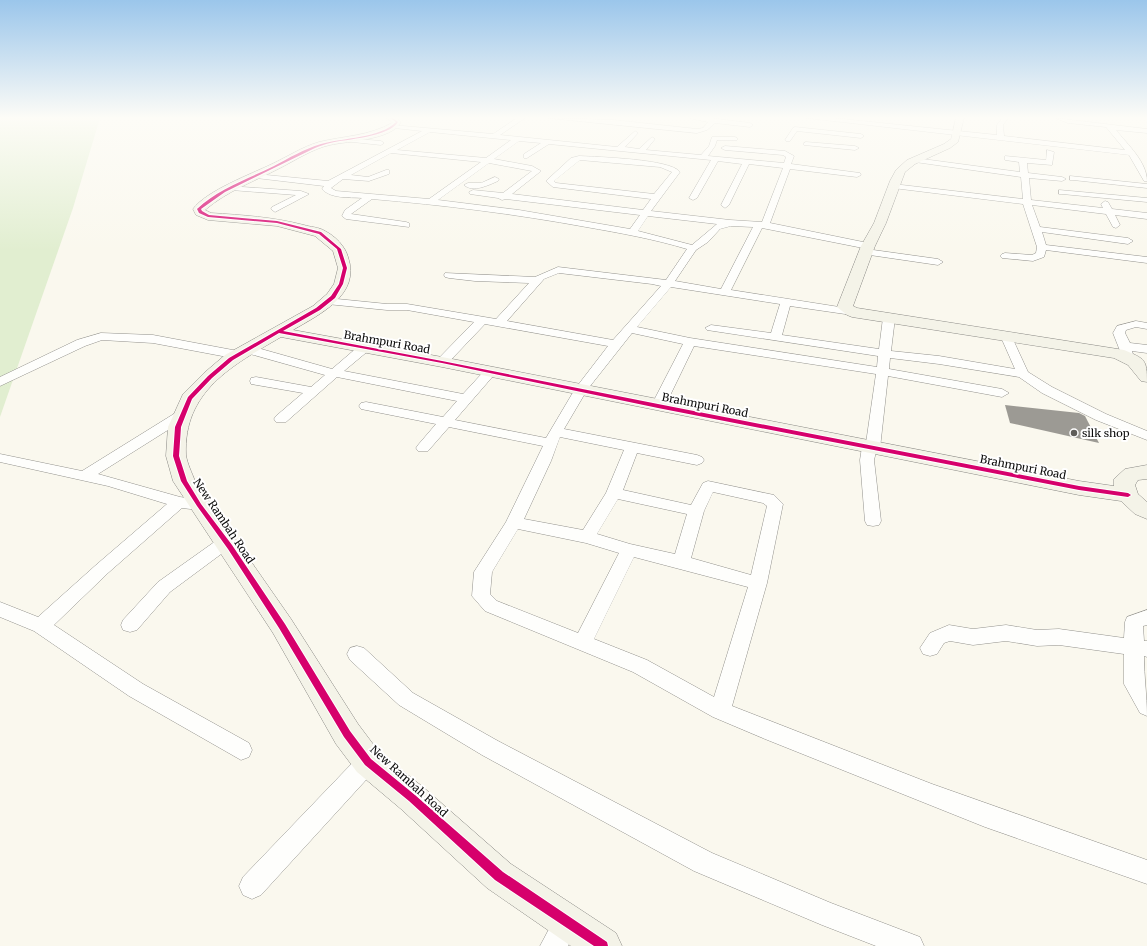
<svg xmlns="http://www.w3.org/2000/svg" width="1147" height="946" viewBox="0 0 1147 946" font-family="Merriweather,serif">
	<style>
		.green { fill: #e1eed0 }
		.building { fill: #9c9a94 }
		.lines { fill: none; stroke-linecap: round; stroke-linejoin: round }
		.street-casing { stroke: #93928d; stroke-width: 1 }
		.secondary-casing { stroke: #898884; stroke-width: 1 }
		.street { fill: #fefefc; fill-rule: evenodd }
		.secondary { fill: #f4f3e8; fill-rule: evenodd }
		.cycleway-casing { stroke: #fff; stroke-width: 2 }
		.cycleway { fill: #d6006c; fill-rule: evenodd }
		.poi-dot { fill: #5f5e5a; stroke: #fff; stroke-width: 1.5 }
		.labels { text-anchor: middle; stroke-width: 4; stroke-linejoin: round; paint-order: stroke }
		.street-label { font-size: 11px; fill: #0b0b0b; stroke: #fff }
		.poi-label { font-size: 11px; fill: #0b0b0b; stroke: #fff; text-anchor: start }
	</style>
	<rect width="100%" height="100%" fill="#faf8ee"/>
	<path class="green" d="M0 118H100L73 208 0 417Z"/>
	<path class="building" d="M1005 405 1079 413 1085 416 1099 443 1010 423Z"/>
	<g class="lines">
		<defs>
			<g id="street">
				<path d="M517 118H525L500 135 617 147 635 131 638 133 625 147 639 149 652 137 655 139 646 150 701 155 709 146 712 137H735L737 138V140H717L715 146 708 156 784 163 786 157 783 155 725 150 721 148 725 146 785 151 794 156 791 164 860 173 861 175 857 177 790 169 770 223 868 243 873 246 871 248 868 249 762 228 731 290 852 309 858 312 852 315 790 306 782 335 879 349 883 318 889 315 895 318 891 351 939 356 1015 369 1000 335 1006 332 1010 333 1028 372 1052 387 1106 414 1147 431V440L1096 420 1042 393 1019 377 939 364 890 358 889 369 1002 389 1009 393 1002 397 888 376 880 448 876 452 874 460 881 521 879 525 873 526 867 525 865 521 860 460 862 447 866 443 876 374 694 346 665 406 663 409H653L651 406 683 344 632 333 587 390 564 429 697 455 702 457 704 460 702 463 697 465 637 453 623 490 691 505 703 483 708 481 774 495 783 504 767 583 732 706 932 784 1147 860V884L985 827 765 739 713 717 633 672 485 611 472 596 474 572 506 522 543 446 449 427 428 451H418L416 448 418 445 436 424 361 409 359 406 361 403 366 402 443 417 457 401 337 377 286 422H276L274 419 276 416 303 393 251 384 250 381 251 378 256 377 311 387 325 375 243 352 241 349 243 346 247 345 332 369 360 345H368L370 348 368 351 344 371 463 394 486 369H494L496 372 494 375 455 420 546 438 575 389 608 346 485 324 446 365H438L436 362 438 359 474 322 407 310H387L327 304 322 301 327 298 387 304H407L496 319 529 283 475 281 449 278 445 277 444 275 445 273 535 277 558 267 666 280 687 249C654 239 620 233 586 227 515 214 443 205 372 199L351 214 406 222 409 223V227L346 219 342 216 345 210 362 198C349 197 331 199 322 189L324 186 256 178 252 176 256 174 328 181 422 131 394 128 392 127V125L493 134ZM430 132 511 140 486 158 397 150ZM519 141 541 143 524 154V158H527L549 144 711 160 689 198 693 200 697 198 718 161 742 164 721 205 725 208 729 205 749 164 783 168 762 222 730 220 651 211 680 172C671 159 598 157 579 156L571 158 546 181 553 187 651 199 643 210 512 194 541 171 532 166 494 159ZM391 153 481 162 429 199 336 191 331 188 343 179 369 181 389 174V170H386L368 177 351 175ZM580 160 660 167 672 172 654 194 556 183 554 181ZM489 163 532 171 503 193 473 190 469 192 470 194 498 198 502 200 506 199 640 215 630 229 519 210 438 200ZM648 216 717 224 692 245 638 231ZM731 226 753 227 721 289 675 281 696 250 708 242 720 229ZM559 273 652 284 661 286 613 340 507 321 544 279ZM671 287 780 304 771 333 711 325 705 328 707 330 878 356 877 367 690 338 637 327ZM560 437 624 450 606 493 583 530 524 519 551 461ZM713 492 763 503 767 506 751 575 691 558 704 511ZM618 499 687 514 675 554 630 544 597 534ZM518 529 586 543 619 553 578 633 497 601 490 594 492 572ZM634 557 748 587 714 697 647 660 594 639Z"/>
				<path d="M548 118 614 120 697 129 703 128 708 122 689 118H710L750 123 753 125 750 127 715 123 707 130 697 133Z"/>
				<path d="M807 118H833L997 135V125L1002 118H1008L1003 125 1004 136 1125 150 1106 127 1068 123 1055 118 1147 129V133L1116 130C1128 145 1147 162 1147 181H1144L1129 155Z"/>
				<path d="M795 127 861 134 864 136 861 138 797 131 790 141H786L785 140 793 128Z"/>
				<path d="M345 138 381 141 384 143 381 145 343 141V139Z"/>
				<path d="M806 142 855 146 859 148 855 150 804 145V143Z"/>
				<path d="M1047 150 1054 152 1052 165 1027 163 1028 173 1062 177 1066 179 1062 181 1029 178 1031 200 1103 208 1101 204 1105 201 1108 202 1112 209 1147 213V219L1115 215 1120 225 1116 228 1113 227 1106 214 1032 205 1040 227 1128 238 1133 241 1128 244 1042 232 1046 245 1147 257V263L1046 250 1044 257 1033 261 1002 258 1000 256 1002 254 1005 253 1032 255 1036 253 1037 247 1023 204 893 188 889 186 893 184 1023 199 1021 177 915 162 911 160 915 158 1020 172 1019 162 1005 160V156L1046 160Z"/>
				<path d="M1070 176 1147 184V188L1073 180H1070Z"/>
				<path d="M495 177 499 179 498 181C489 185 473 193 464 185L468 183H481Z"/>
				<path d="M228 186 301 191 309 194 275 212 271 209 272 207 296 195 231 190H228Z"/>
				<path d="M1059 190 1147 198V202L1062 194H1059Z"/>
				<path d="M866 249 938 259 943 262 938 265 863 254 861 252 863 250Z"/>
				<path d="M1136 321 1147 323V329L1136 327 1126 330 1125 333 1130 343 1147 345V353L1132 351 1134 358 1132 361H1124L1113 333 1117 326Z"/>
				<path d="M101 333 153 335 238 351 244 355 238 359 153 343 102 340 85 346 0 386V377L77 340Z"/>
				<path d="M182 411 187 412 189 415 187 418 98 474 180 497 205 501 207 505 205 509 199 510 182 508 108 573 54 625 143 684 249 743 252 750 249 757 241 760 129 696 34 631 0 617V602L38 617 96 565 167 504 108 486 0 462V454L82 471 177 412Z"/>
				<path d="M226 536 232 538 234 542 232 546 170 592 137 630 130 632 123 630 121 625 123 620 158 582 220 538Z"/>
				<path d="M1147 610V625L1143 626 1144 641H1147V657L1144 656C1144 677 1147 695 1147 716L1140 713 1124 684V654L1059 645 1037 646 1006 641 973 645 950 641 944 643 937 654 930 656 923 654 920 648 930 633 949 625 973 629 1006 625 1037 630 1059 629 1124 638 1125 622 1127 617Z"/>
				<path d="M357 646 364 648 413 693 498 741 712 853 831 903 920 937 924 946H876L822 925 694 871 482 755 399 705 350 660 347 654 350 648Z"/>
				<path d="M368 752 376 755 379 762 376 769 261 895 252 899 243 895 239 886 243 877 360 755Z"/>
				<path d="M567 908 576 912 580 921 568 946H540L558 912Z"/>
			</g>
			<g id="secondary">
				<path d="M387 118H397L401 122C392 140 348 141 330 145 312 149 296 160 280 168 255 181 227 191 205 210L211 213C242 215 273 217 304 225 310 227 319 227 325 231 335 236 345 246 348 257 361 295 320 314 293 330L442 357 1079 481 1114 486V479L1125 469 1147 465V479L1138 480 1135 485 1138 494 1147 502V519L1135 514 1121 501 1079 495 442 367 281 337C233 365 183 391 186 455 187 463 192 473 195 481L291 619 358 724 379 752 423 787 511 864 616 933 622 946H571L487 888 401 809 357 772 336 744 273 633 173 481 166 456 168 427 183 394 204 373 225 355 313 306 327 294 334 284 338 268 333 251 315 236 277 226 208 220 196 215 193 209C206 191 251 174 272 164 287 157 302 147 319 142 344 136 369 136 392 123Z"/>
				<path d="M956 118H964L958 142 950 148 915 164 905 172 886 223 875 246 853 306 857 308 1124 350C1145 359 1147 359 1147 382L1141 381 1128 365 1114 358 852 317 847 315 837 307 861 246 874 223 890 181 896 170 907 160 944 144 951 139Z"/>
			</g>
		</defs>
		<use href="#street" class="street-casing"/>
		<use href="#secondary" class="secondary-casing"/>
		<use href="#street" class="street"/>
		<use href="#secondary" class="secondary"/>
		<defs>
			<path id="cycleway" d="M390 118H393L398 122C389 137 346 139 330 143 325 144 320 146 315 148L225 192 201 209 202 211 209 215 277 221 321 232 341 249 347 268 343 284 335 298 320 310 283 331 442 361 658 404 1079 486 1128 493 1131 495 1128 497 1079 490 658 408 442 363 279 333 233 360 212 378 192 399 181 427 179 456 187 481 201 504 232 545 285 624 350 731 371 759 415 795 503 872 607 942 608 946H594L495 880 409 801 365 765 344 737 279 628 228 549 197 506 181 481 173 456 175 427 188 397 208 376 229 358 316 308 331 296 339 284 343 268 337 249 319 234 277 223 208 217 199 213 197 209C218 189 248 179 274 166 289 158 304 149 321 144 342 138 381 138 396 122Z"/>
		</defs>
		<use href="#cycleway" class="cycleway-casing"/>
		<use href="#cycleway" class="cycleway"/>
	</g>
	<linearGradient id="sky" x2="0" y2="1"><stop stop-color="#9bc6eb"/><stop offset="0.47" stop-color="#fdfcf7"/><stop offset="1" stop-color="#fdfcf7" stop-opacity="0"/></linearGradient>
	<rect width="1147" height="251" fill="url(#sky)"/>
	<circle class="poi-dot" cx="1074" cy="433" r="4"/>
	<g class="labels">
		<g class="street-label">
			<text transform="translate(387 342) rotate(10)" y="4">Brahmpuri Road</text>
			<text transform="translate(705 405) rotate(11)" y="4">Brahmpuri Road</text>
			<text transform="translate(1023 467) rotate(11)" y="4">Brahmpuri Road</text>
			<text transform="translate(224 521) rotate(56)" y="4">New Rambah Road</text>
			<text transform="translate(409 781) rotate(42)" y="4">New Rambah Road</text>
		</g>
		<g class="poi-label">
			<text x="1082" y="437">silk shop</text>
		</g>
	</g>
</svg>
